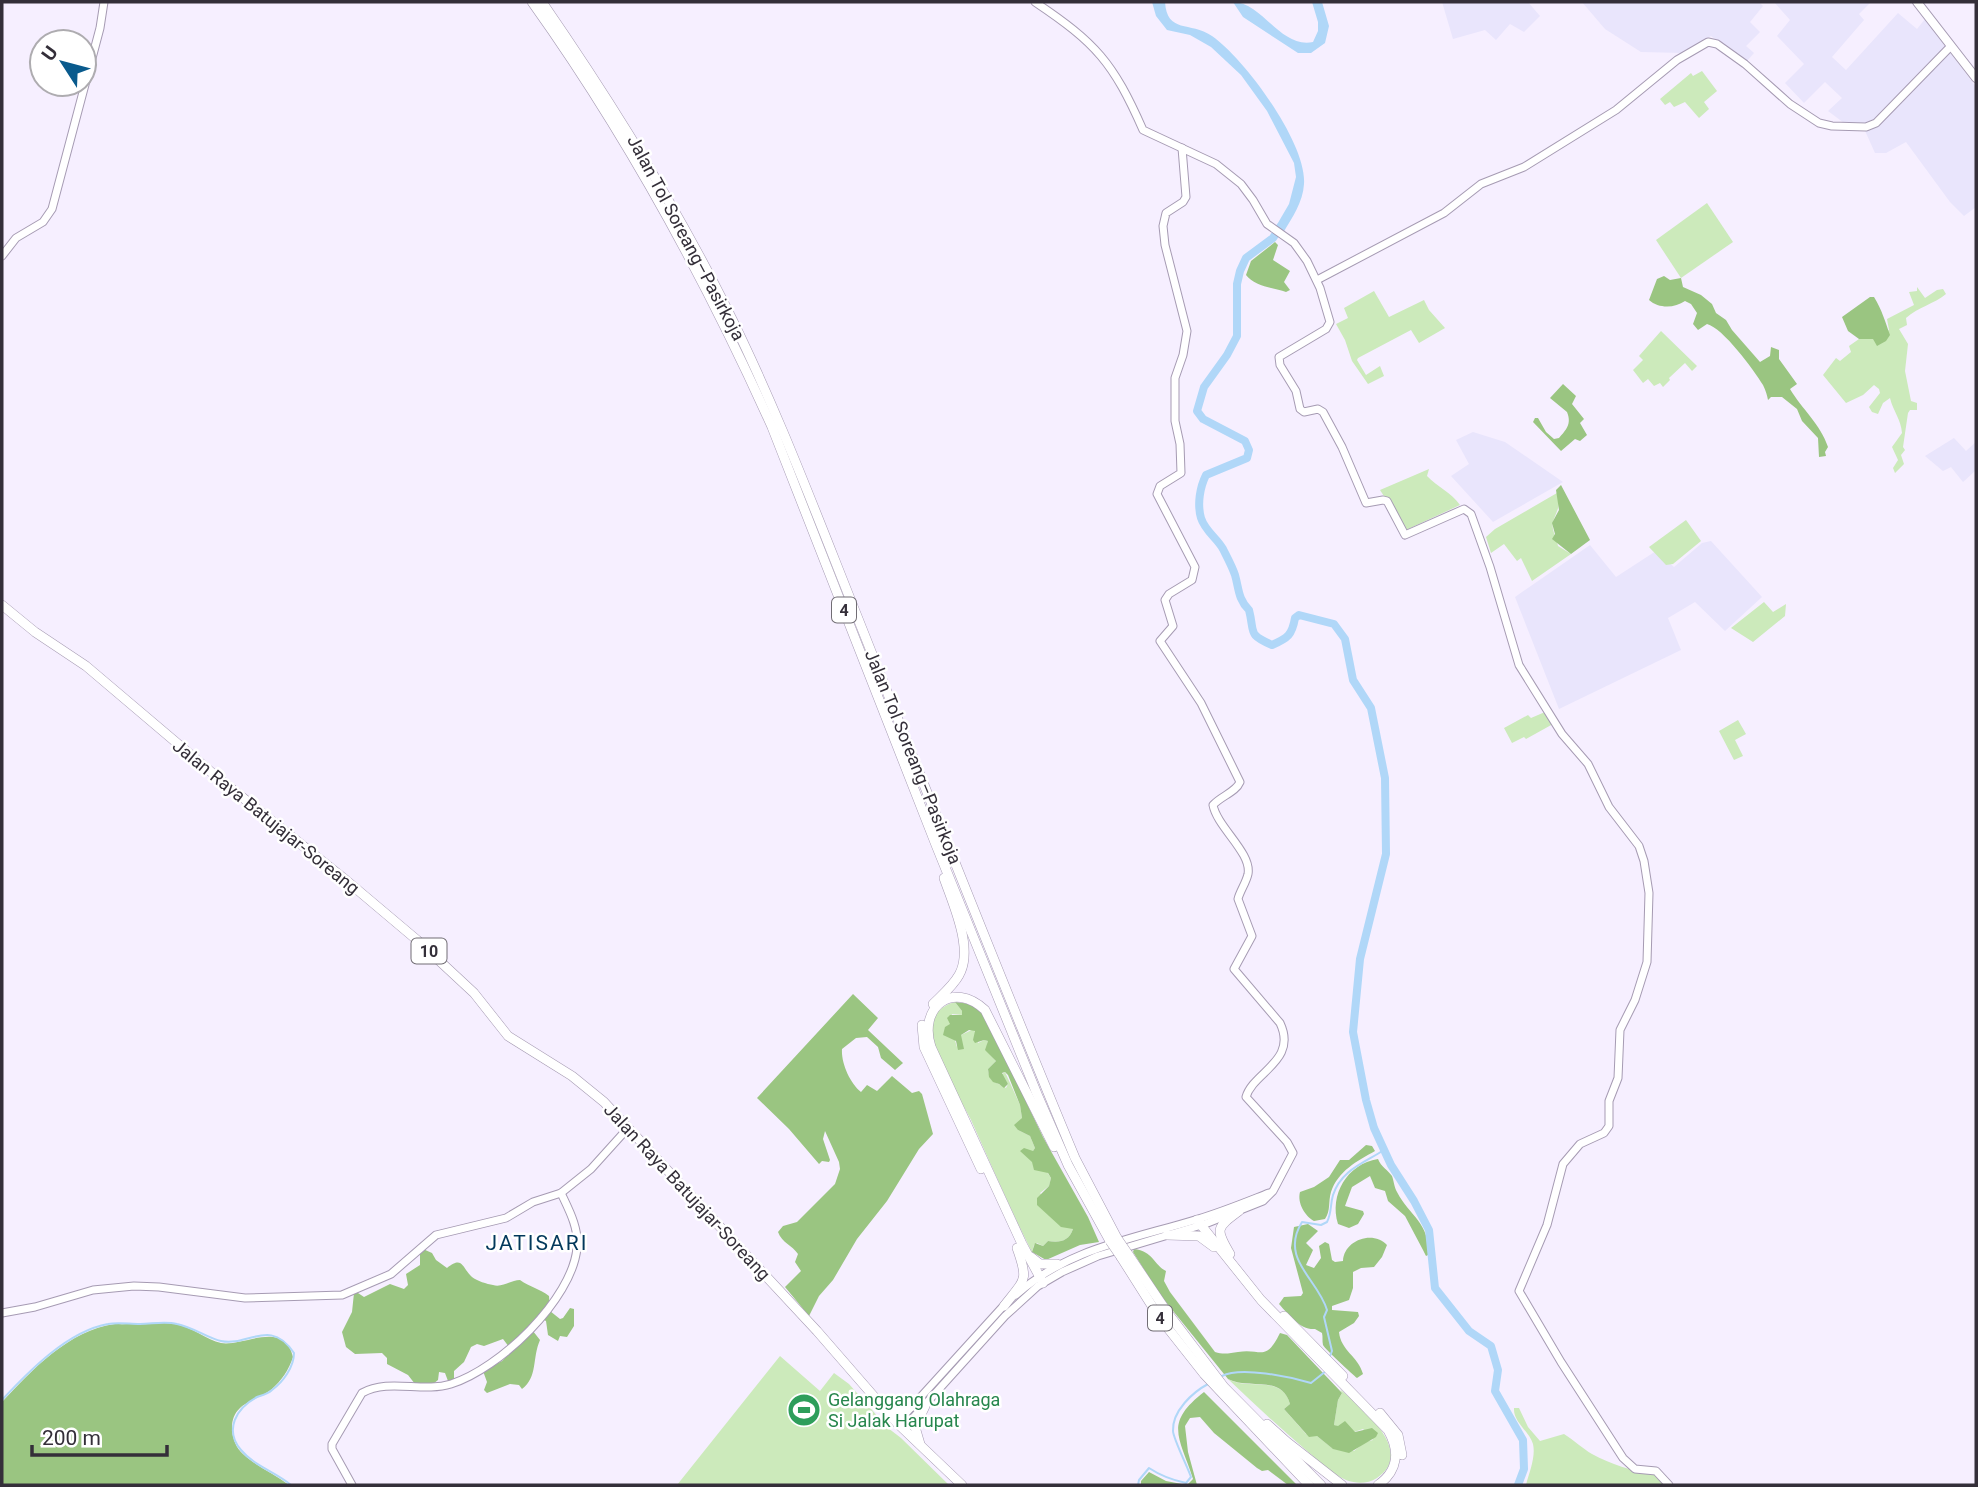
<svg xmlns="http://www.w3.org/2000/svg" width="1978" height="1487" viewBox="0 0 1978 1487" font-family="Roboto,sans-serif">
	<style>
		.industrial { fill: #e9e5fc }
		.green { fill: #cceabb }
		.forest { fill: #9ac581 }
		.water { fill: #b0d7f8 }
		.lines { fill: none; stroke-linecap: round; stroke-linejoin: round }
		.stream { stroke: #b0d7f8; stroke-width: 2 }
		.river { stroke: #b0d7f8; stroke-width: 8 }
		.secondary-casing { stroke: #a69bb3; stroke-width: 9 }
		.primary-casing { stroke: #a69bb3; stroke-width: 10 }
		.highway-casing { stroke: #a69bb3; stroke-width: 10 }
		.secondary { stroke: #fff; stroke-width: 7 }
		.primary { stroke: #fff; stroke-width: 8 }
		.highway { stroke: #fff; stroke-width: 9 }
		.highway-bridge-casing { stroke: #a69bb3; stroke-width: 10; stroke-linecap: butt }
		.highway-bridge { stroke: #fff; stroke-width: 9 }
		.labels { text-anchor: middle; stroke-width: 5; stroke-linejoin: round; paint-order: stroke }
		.shield { fill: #fff; stroke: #716d74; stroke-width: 2 }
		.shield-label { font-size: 16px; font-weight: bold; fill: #342f39 }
		.street-label { font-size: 18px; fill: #342f39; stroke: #fff }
		.leisure-label { font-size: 18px; fill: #27864d; stroke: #fff; text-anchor: start }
		.quarter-label { font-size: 21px; letter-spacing: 2px; fill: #02385b; stroke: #fff }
	</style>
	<rect width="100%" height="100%" fill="#f6efff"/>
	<g class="industrial">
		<path d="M1442 2H1528L1540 16 1524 32 1510 24 1496 40 1485 30 1453 39Z"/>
		<path d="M1582 2H1759L1763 6 1750 22 1760 32 1746 46 1754 53 1746 62 1711 36 1683 53 1641 52 1605 29Z"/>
		<path d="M1774 2H1871L1859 14 1864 20 1832 57 1846 70 1898 13 1917 29 1925 19 1976 87V207L1964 216 1950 202 1906 142 1886 153H1875L1862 124 1844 123 1828 111 1842 98 1825 82 1804 103 1785 83 1804 64 1777 36 1790 20Z"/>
		<path d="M1473 432 1505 442 1563 482 1493 522 1451 476 1469 464 1456 440Z"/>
		<path d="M1954 438 1966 451 1976 442V470L1963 482 1951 467 1943 471 1925 456Z"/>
		<path d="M1711 541 1762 597 1725 631 1695 602 1668 618 1681 650 1559 709 1515 597 1590 545 1616 577 1656 551 1674 567 1702 543Z"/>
	</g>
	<g class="green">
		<path d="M1702 71 1717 91 1704 102 1709 109 1699 118 1685 102 1674 107 1670 102 1665 105 1660 99 1691 73 1693 76Z"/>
		<path d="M1707 203 1733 242 1681 278 1656 240Z"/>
		<path d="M1917 287 1925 298 1937 290 1943 289 1946 294C1934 304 1918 307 1906 318L1907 325 1899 329 1908 344 1905 371 1911 401 1917 403V410H1910L1908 413 1903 447 1905 450 1901 455 1904 464 1895 473 1893 468 1898 460 1892 447 1902 433C1901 419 1893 411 1890 398L1883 403 1878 414 1872 412 1869 407 1880 393 1879 389 1874 385 1863 395 1846 403 1823 375 1836 358 1840 361 1851 352 1849 346 1859 339H1873L1889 330 1887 319 1914 305 1909 292 1917 291Z"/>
		<path d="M1374 291 1389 317 1424 300 1429 310 1445 328 1419 343 1411 330 1358 358 1357 360 1366 375 1380 366 1384 376 1368 384 1352 361 1345 340 1336 324 1348 318 1344 308Z"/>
		<path d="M1661 331 1697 366 1692 371 1685 363 1669 378 1670 380 1663 387 1660 383 1654 386 1648 379 1643 383 1633 370 1643 360 1639 356Z"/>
		<path d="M1429 469 1427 476C1437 487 1451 492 1460 505L1406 530 1380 490Z"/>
		<path d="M1557 493C1561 508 1557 509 1553 522 1551 529 1557 539 1558 546L1571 554 1532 581 1521 558 1517 561 1504 544 1491 553 1486 537 1495 529Z"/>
		<path d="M1686 520 1701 541 1673 564 1666 565 1649 547Z"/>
		<path d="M1764 602 1773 612 1786 604 1785 616 1753 642 1731 628Z"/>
		<path d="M1545 712 1553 724 1526 739 1524 737 1512 743 1504 728 1528 715 1531 718Z"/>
		<path d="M1738 720 1746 734 1735 740 1743 756 1734 760 1719 731Z"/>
		<path d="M955 1002 962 1011V1015L952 1014 950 1024 957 1047 961 1035 974 1029 978 1043 984 1040 988 1041 986 1050 996 1061 988 1069C989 1082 996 1082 1006 1088L1008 1084 1001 1075 1005 1072 1020 1105 1022 1118 1018 1130 1030 1136 1035 1148 1033 1151 1051 1178 1049 1186 1040 1193 1073 1229C1069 1241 1060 1243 1048 1241L1043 1246 1037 1243 1034 1245 1032 1252C1010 1209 991 1164 971 1120 959 1094 928 1057 931 1027 932 1014 943 1005 955 1002Z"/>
		<path d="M780 1356 820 1391 834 1373 849 1384 888 1428 901 1438 949 1485H677Z"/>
		<path d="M1228 1379C1248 1391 1282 1374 1290 1404L1284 1409 1306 1434 1317 1436 1332 1448 1354 1451 1365 1442 1373 1440 1363 1429 1354 1432 1334 1425 1338 1400 1342 1393 1340 1389C1360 1407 1417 1451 1377 1478 1367 1484 1357 1484 1346 1480 1332 1474 1319 1461 1307 1451 1280 1428 1254 1404 1228 1379Z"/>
		<path d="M1514 1408H1519L1528 1427 1540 1441 1564 1434C1574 1440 1583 1449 1592 1454 1611 1464 1632 1472 1652 1472L1664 1485H1526C1529 1473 1536 1457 1533 1444 1529 1431 1513 1422 1514 1408Z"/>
	</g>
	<g class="forest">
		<path d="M1275 242 1278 245 1273 260 1290 271 1284 282 1290 290 1286 292C1273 288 1254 286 1246 275L1251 261Z"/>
		<path d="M1664 276 1670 280 1681 278 1683 287 1701 295 1712 304 1716 313 1726 320 1732 330 1760 362 1770 356 1771 347 1779 350V359L1797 384 1790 389C1802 409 1821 425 1828 447L1825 452 1826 456 1819 457 1818 438 1802 421 1797 409 1782 397H1771L1768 400C1767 395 1766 391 1763 385 1754 370 1723 328 1707 324L1698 330 1693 324 1697 313 1691 304 1685 301C1675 308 1659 309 1649 300L1657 279Z"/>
		<path d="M1870 297H1874C1882 310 1885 321 1890 335L1886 341 1877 346 1873 339H1859L1848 331 1842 317Z"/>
		<path d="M1563 384 1576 396 1572 404 1584 419 1580 423 1587 435 1580 441 1575 439 1561 451 1533 422 1535 418H1538L1546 432 1554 439 1559 438C1566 430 1572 424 1567 412L1550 398Z"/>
		<path d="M1561 485 1590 540 1571 554 1552 539 1555 534 1552 523 1559 510 1556 490Z"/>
		<path d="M853 994 878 1018 868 1030 903 1063 895 1070 881 1058 878 1047 867 1037 856 1038 842 1049C841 1063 850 1083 861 1092L867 1085 877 1091 892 1076 912 1093 919 1091 922 1094 933 1134 919 1149 887 1201 857 1239 833 1280 819 1296 809 1316 785 1287 801 1271 795 1262 798 1254C792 1245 782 1243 778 1232L783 1226 797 1222 835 1184 840 1169 839 1162 825 1131 823 1139 830 1160 829 1162 822 1161 819 1164 789 1129 757 1098Z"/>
		<path d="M955 1002 971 1004 984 1014 1043 1137 1088 1217 1099 1242 1080 1245 1046 1260 1032 1252 1035 1243 1043 1246 1048 1241C1060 1243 1069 1241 1073 1229L1061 1227 1037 1205V1198L1049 1186 1051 1178 1048 1173 1034 1170 1032 1162 1020 1151 1024 1148 1033 1151 1035 1148 1030 1136 1018 1130 1014 1125 1022 1118 1020 1105 1008 1075 1005 1072 1002 1073 1008 1084 1004 1088 999 1084 993 1082 989 1077 988 1069 996 1061 985 1050 988 1041 984 1040 975 1043 973 1040 975 1031 969 1030 961 1035 964 1049 958 1050 956 1041 943 1035 945 1027 950 1024 947 1018 950 1015H962V1011Z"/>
		<path d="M1366 1145 1372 1146 1375 1151C1357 1161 1338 1171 1331 1192 1328 1202 1331 1210 1325 1219L1314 1221C1305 1216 1297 1203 1300 1192L1314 1187 1329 1177 1340 1160H1349Z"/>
		<path d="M1378 1159C1381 1167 1388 1170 1392 1176 1394 1181 1394 1187 1397 1192 1410 1217 1430 1222 1428 1255L1426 1256 1423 1250 1405 1216 1388 1201 1385 1191 1375 1188 1370 1176 1352 1187 1345 1206 1363 1211 1364 1214 1358 1224 1349 1228 1338 1224C1329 1195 1347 1164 1378 1159Z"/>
		<path d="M1308 1224 1318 1231 1306 1243 1313 1250 1306 1265 1314 1268 1321 1258 1319 1246 1325 1242 1329 1244 1332 1260 1335 1262 1343 1261C1344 1240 1373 1230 1387 1245L1382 1257 1374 1267 1361 1268 1353 1272V1288L1349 1300 1332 1306V1310L1358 1312 1359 1316 1354 1323 1339 1332C1341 1351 1358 1356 1363 1374L1357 1378C1353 1375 1324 1348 1323 1345 1322 1341 1323 1337 1322 1333L1315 1329C1300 1330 1289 1315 1279 1304L1284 1297 1301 1296 1303 1293 1291 1248 1294 1227Z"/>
		<path d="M423 1249 432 1253 436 1260 447 1268C463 1255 462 1268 472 1277 477 1281 487 1284 493 1285 502 1288 511 1280 520 1280 530 1287 540 1289 549 1296L550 1311 560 1319 563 1318 570 1308 574 1309V1326L567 1337 560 1336 558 1341 548 1335 546 1321 540 1318 529 1326 540 1340C532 1358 538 1377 522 1389L519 1385 510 1384 487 1393 484 1390 487 1382 483 1371 502 1361 512 1351 503 1339 484 1346 477 1344 471 1347 464 1362 454 1371V1380L448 1381 445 1373 439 1372 438 1380 433 1384H415L408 1375 387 1364V1358L382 1353 355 1354 346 1347 342 1332 352 1312 354 1293H358L364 1297 390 1284 404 1289 408 1285 406 1274 420 1265V1253Z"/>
		<path d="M1134 1249C1153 1251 1154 1265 1166 1271L1164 1281 1170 1292 1215 1352C1224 1355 1230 1353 1238 1352 1262 1348 1265 1363 1280 1333L1287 1335 1342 1393 1338 1400 1334 1425 1338 1426 1345 1421 1355 1432 1372 1428 1378 1433 1376 1437 1349 1453 1333 1449 1317 1436 1309 1437 1284 1409 1290 1404C1282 1374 1248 1390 1228 1379L1161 1296 1133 1252Z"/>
		<path d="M115 1324C135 1325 156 1321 175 1324 192 1327 207 1340 221 1343 243 1347 284 1319 293 1357 289 1370 281 1381 272 1389 256 1402 231 1402 232 1430 233 1439 236 1448 243 1454 257 1467 275 1474 289 1485H2V1402C32 1370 69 1330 115 1324Z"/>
		<path d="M1204 1392 1297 1485H1288L1268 1470 1262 1471 1257 1468 1214 1433 1200 1417 1190 1418 1185 1426 1188 1452 1197 1485H1141V1481L1149 1472 1166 1481 1187 1485 1193 1479C1180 1437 1163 1424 1204 1392Z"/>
	</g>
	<g class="water">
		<path d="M1152 2H1165C1167 34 1190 21 1212 36 1244 58 1307 143 1304 184 1303 202 1292 218 1283 233L1275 228 1289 204 1296 177 1294 163 1267 111 1241 75 1211 47 1190 35 1167 30 1156 16Z"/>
		<path d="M1233 2C1262 2 1281 49 1313 42L1318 31V22L1312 2H1322L1329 26 1325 43 1311 53H1298L1243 17Z"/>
	</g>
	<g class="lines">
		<g class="stream">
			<path d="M1330 1356 1332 1351 1324 1317 1327 1310C1318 1279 1279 1259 1302 1222L1321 1225 1327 1222C1332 1212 1330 1205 1333 1195 1341 1170 1364 1163 1384 1150"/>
			<path d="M1222 1376C1241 1366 1290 1377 1311 1383L1326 1371"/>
			<path d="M2 1400C29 1371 68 1331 108 1324 118 1322 129 1324 140 1324 152 1324 165 1321 177 1324 193 1327 209 1339 221 1341 248 1347 270 1317 294 1353 294 1367 283 1382 272 1390 268 1394 263 1395 257 1397 236 1408 224 1430 241 1450 254 1466 276 1472 291 1485"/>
			<path d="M1138 1485 1139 1480 1149 1468C1161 1476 1172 1480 1186 1483L1191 1477C1188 1468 1173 1438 1173 1431 1172 1411 1193 1392 1208 1384"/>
		</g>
		<path class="river" d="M1280 227 1273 238 1246 258 1240 271 1237 284V336L1227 355 1204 387 1197 411 1203 419 1245 441 1249 450 1247 458 1206 475C1200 487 1197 504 1201 518 1205 531 1217 538 1223 549 1227 557 1232 566 1235 575 1239 589 1238 599 1249 610 1255 633 1247 634 1272 645 1288 638 1292 635 1295 618L1299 615 1334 624 1345 639 1353 680 1371 708 1385 778 1386 854 1360 959 1353 1032 1366 1100 1374 1128 1391 1165 1414 1201 1429 1230 1435 1288 1469 1331 1491 1346 1498 1370 1495 1391 1523 1440 1524 1469 1518 1485"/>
		<defs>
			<g id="secondary">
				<path d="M1035 2C1096 43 1113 62 1143 130L1216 164 1241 184 1253 200 1267 224 1294 243 1307 261 1320 288 1330 322 1326 329 1279 357 1280 365 1296 391 1300 409 1304 412 1318 409 1323 412 1342 447 1366 503 1383 500 1387 501 1405 535 1464 509 1471 514 1490 567 1519 665 1562 734 1588 764 1609 807 1639 846 1644 861 1649 893 1647 962 1635 1000 1620 1030 1618 1078 1609 1101V1126L1604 1133 1580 1144 1563 1164 1547 1225 1519 1291 1561 1362 1623 1458 1635 1469 1656 1471 1669 1485"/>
				<path d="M2 256 16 238 43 222 52 209 100 28 104 2"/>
				<path d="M1317 280 1444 213 1481 184 1524 167 1616 110 1677 60 1708 42 1717 44 1745 64 1790 104 1819 123 1832 126 1866 127 1876 123 1951 46"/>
				<path d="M1016 1295C1068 1248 1134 1239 1198 1219 1222 1212 1246 1202 1269 1193"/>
				<path d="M2 1313 35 1307 93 1290 134 1286 159 1287 245 1298 342 1295 391 1274 436 1235 506 1218 533 1202 561 1193 591 1169 628 1128"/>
				<path d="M897 1423 1007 1302"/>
				<path d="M903 1429 1005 1316 1038 1286 1062 1272 1098 1256 1205 1224 1263 1201 1273 1191 1293 1153 1287 1142 1246 1097C1253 1072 1298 1061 1280 1023L1234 969 1252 936 1238 899C1240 891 1246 883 1248 874 1252 853 1217 827 1213 805 1221 796 1236 792 1240 782L1201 703 1160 641 1173 626 1165 600 1169 594 1192 580 1195 567 1157 494 1160 486 1181 473 1180 444 1175 421V378L1183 355 1187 331 1165 245 1163 226 1166 213 1183 202 1186 197 1182 148"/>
				<path d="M352 1485 332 1449V1444L362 1393C389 1378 422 1393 451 1384 499 1369 572 1300 577 1248 579 1228 569 1210 561 1193"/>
			</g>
			<path id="primary" d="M1917 2 1976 78"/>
			<g id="highway">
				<path d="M532 2C627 135 705 278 772 427L936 845 1037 1094 1068 1165 1110 1241"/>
				<path d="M542 2C609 99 671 198 724 303 775 404 815 511 857 616 929 797 1000 978 1075 1158L1117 1238"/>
				<path d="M2 605 35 632 86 666 217 777 347 881 417 940 474 993 508 1036 572 1076 604 1102 817 1331 897 1423 962 1485"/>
				<path d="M933 1004C942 995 953 986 959 975 974 949 953 904 944 878"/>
				<path d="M922 1025 924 1047 981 1169"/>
				<path d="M1197 1220 1261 1300 1388 1430C1400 1451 1398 1471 1378 1485"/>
				<path d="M1167 1235 1199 1236 1214 1247"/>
				<path d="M1128 1254 1167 1312 1224 1387 1321 1485"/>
				<path d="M1230 1254C1215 1229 1216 1228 1239 1211"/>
				<path d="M1031 1257 1040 1264H1057"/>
				<path d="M1121 1257 1159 1317 1204 1374 1309 1485"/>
				<path d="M1043 1283 1022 1244 931 1047C918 1007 953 980 985 1010L1054 1147"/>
				<path d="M1004 1306C1025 1279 1029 1281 1017 1248"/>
				<path d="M1284 1316 1343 1376"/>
				<path d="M886 1408C901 1417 908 1409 920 1399"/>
				<path d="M1380 1413 1398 1435 1402 1455"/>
				<path d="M1267 1424 1287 1442 1342 1485"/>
				<path d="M920 1444 915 1427 925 1406"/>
			</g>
		</defs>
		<use href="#secondary" class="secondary-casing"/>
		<use href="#primary" class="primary-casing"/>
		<use href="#highway" class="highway-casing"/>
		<use href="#secondary" class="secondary"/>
		<use href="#primary" class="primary"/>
		<use href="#highway" class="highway"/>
		<defs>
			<g id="highway-bridge">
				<path d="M1117 1238 1128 1254"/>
				<path d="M1110 1241 1121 1257"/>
			</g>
		</defs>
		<use href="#highway-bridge" class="highway-bridge-casing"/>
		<use href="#highway-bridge" class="highway-bridge"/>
	</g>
	<defs>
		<symbol id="stadium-disc" viewBox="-11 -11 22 22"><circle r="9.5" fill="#2e9e5b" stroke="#fff"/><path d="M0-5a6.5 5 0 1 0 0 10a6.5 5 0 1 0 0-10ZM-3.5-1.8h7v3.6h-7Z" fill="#fff"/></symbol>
	</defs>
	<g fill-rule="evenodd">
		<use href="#stadium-disc" x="785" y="1391" width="38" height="38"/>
	</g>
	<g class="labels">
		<g class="shield">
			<rect x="832" y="597.5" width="24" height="25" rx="5"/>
			<rect x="411.5" y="938.5" width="35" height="25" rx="5"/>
			<rect x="1148" y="1305.5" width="24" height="25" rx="5"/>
		</g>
		<g class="shield-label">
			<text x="844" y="616">4</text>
			<text x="429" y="957">10</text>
			<text x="1160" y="1324">4</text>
		</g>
		<g class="street-label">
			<text transform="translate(686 238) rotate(62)" y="6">Jalan Tol Soreang–Pasirkoja</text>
			<text transform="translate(913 757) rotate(68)" y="6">Jalan Tol Soreang–Pasirkoja</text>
			<text transform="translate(266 817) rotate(39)" y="6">Jalan Raya Batujajar-Soreang</text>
			<text transform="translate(687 1192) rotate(47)" y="6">Jalan Raya Batujajar-Soreang</text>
		</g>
		<g class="leisure-label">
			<text x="828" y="1406">Gelanggang Olahraga<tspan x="828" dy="21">Si Jalak Harupat</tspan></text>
		</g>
		<g class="quarter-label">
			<text x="537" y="1250">JATISARI</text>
		</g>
	</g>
	<rect width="1978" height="1487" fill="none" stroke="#342f39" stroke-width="7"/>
	<g transform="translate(63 63) rotate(306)"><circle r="33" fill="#ffffff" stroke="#aeacb0" stroke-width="2"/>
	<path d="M0-5L12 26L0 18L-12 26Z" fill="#095a8d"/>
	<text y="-10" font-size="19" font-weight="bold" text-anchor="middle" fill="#342f39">U</text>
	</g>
	<path d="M32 1445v10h135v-10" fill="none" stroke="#342f39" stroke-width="3.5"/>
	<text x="42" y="1445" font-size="21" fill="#342f39" stroke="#ffffff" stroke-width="5" paint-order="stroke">200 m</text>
</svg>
